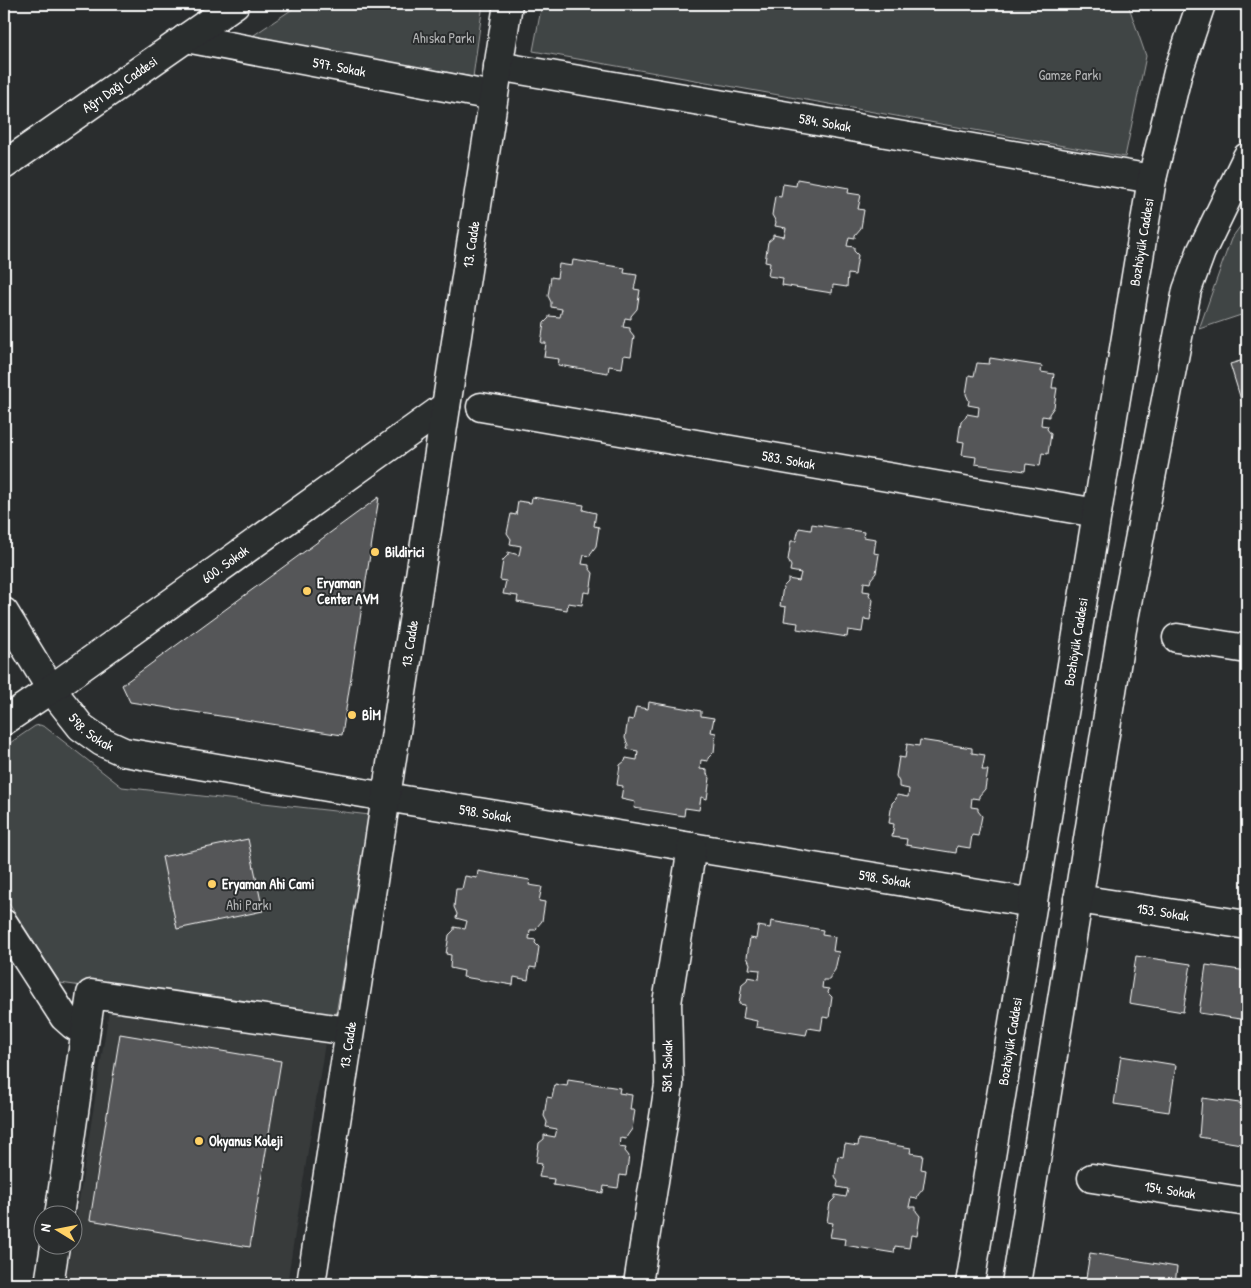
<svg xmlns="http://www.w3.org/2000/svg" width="1251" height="1288" viewBox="0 0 1251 1288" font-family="'Patrick Hand',sans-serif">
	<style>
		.built { fill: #373a3b }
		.green { fill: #414445; stroke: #a0a2a2 }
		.building { fill: #555758; stroke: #fff }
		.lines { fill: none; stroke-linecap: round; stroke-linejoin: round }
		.minor-casing { stroke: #fff; stroke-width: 31 }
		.major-casing { stroke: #fff; stroke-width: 31 }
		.minor { stroke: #2a2d2e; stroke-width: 28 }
		.major { stroke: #2a2d2e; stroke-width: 28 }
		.poi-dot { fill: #ffd166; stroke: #2a2d2e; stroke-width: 2 }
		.labels { text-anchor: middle; stroke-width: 4; stroke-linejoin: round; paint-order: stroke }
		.park-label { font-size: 14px; fill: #b3b4b5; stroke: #2a2d2e }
		.street-label { font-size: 14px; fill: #fff; stroke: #2a2d2e }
		.poi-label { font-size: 14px; font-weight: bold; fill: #fff; stroke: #2a2d2e; text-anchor: start }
	</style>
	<rect width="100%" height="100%" fill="#2a2d2e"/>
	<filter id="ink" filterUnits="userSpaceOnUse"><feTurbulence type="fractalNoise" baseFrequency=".02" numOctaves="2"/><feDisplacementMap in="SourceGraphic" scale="10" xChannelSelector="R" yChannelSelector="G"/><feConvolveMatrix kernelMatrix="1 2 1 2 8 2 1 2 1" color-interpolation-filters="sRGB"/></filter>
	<g filter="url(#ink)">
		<path class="built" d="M109 1010 325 1043 287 1284H65L71 1246H72L73 1238Z"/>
		<g class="green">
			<path d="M300 4H483L473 77 251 37Z"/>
			<path d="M542 4H1128L1146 56 1125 157 533 51Z"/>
			<path d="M1247 217V313L1199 329 1231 239Z"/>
			<path d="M40 725 45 727 122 787 370 815 335 1020 60 983 4 896V747L35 726Z"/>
		</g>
		<g class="building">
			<path d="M797 179 849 188 848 193 861 195 858 209 864 210 861 228 855 235V238L849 237 847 246 854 247V251L858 255 855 275 848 274 847 287 833 285 832 293 782 285 783 278 768 276 770 263 765 262 768 242 773 238V235L784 237 786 228 775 226 776 222 772 215 775 196 781 197 783 184 796 186Z"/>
			<path d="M573 260 625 268 624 273 637 275 634 289 640 290 637 309 631 316V319L625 318 623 327 630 328V331L634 336 631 356 624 355 622 368 609 366 608 373 558 365 559 359 544 357 546 343H541L544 323 549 318V316L560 317 562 309 551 307V302L548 296 551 277 557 278 559 264 572 266Z"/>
			<path d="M990 358 1042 366 1041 372 1054 374 1052 388H1057L1054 407 1049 414V417L1042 416 1041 425 1048 426 1047 429 1051 434 1048 454 1042 453 1040 466 1026 464 1025 471 975 464 976 457 962 455 964 442 958 441 961 421 966 417 967 414 978 416 979 407 968 405 969 401 966 394 969 375 974 376 977 363 989 364Z"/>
			<path d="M1247 359V419L1230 364Z"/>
			<path d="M379 497 342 735 130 702 122 685Z"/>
			<path d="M532 497 584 505 583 510 596 513 594 526 599 527 596 546 591 553 590 556 584 555 582 564 589 565V568L593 573 590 593 584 592 582 605 568 603 567 610 517 602 518 596 503 594 506 581 500 580 503 560 508 555V552L519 555 521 546 510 544 511 539 507 533 511 514 516 515 518 501 531 503Z"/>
			<path d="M812 524 864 532 863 537 876 539 874 553 879 554 876 573 871 579 870 583 864 582 863 591 870 592 869 595 873 600 870 620 864 619 862 632 848 630 847 637 797 629 798 623 784 621 786 607 780 606 783 587 788 582V579L799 581 801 573 790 571 791 566 788 560 791 541H796L799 528 811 530Z"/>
			<path d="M649 702 701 711V716L714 718 711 732 716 733 714 752 708 758V761L701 760 700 769 707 770V774L710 778 707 799 701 797 699 810 685 808 684 816 634 808 635 802 621 799 623 786 617 785 620 765 625 761 626 758 637 760 638 751 627 749 628 745 625 738 628 719 633 720 636 707 648 709Z"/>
			<path d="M920 740 972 748V753L985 755 982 770H988L985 789 979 796V799L972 798 971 807 978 808V811L982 816 978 836 972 835 970 848 957 846 956 853 906 845 907 839 892 837 894 824 889 823 892 803 896 799 897 795 908 797 909 789 899 787V782L896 776 899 757 905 758 907 744 919 746Z"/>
			<path d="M248 839 263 911 177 929 162 857Z"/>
			<path d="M478 871 530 880 529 885 542 887 539 901 545 902 542 921 537 927 536 930H530L529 939 536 940 535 943 539 947 536 968 530 967 528 980 514 977 513 985 463 977 464 971 450 968 451 955 446 954 449 935 454 930V927L465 929 467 921 456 918 457 914 454 907 456 889H462L465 876 477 878Z"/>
			<path d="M771 921 823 930 822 935 835 937 833 951 839 952 835 970 830 977V980H823L822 988 829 989 828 993 832 997 829 1018 823 1017 821 1030 808 1028 806 1035 756 1027 757 1021 743 1018 745 1005 739 1004 742 984 747 980 748 977 759 979 760 970 749 969 750 964 747 957 750 938 756 939 758 926 770 928Z"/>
			<path d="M1136 956 1191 964 1183 1012 1129 1003Z"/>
			<path d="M1206 965 1247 971V1020L1199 1013Z"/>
			<path d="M120 1034 281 1061 250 1247 90 1220Z"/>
			<path d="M1121 1056 1176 1065 1169 1112 1114 1104Z"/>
			<path d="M568 1080 620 1088 619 1093 632 1095 630 1110H635L632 1129 627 1136 626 1139 620 1138 619 1147 626 1148 625 1151 629 1156 626 1176 620 1175 618 1188 604 1186 603 1193 553 1185 554 1179 539 1177 542 1164 536 1163 539 1143 544 1139V1135L555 1137 557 1129 546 1127 547 1122 544 1116 547 1097 552 1098 555 1084 567 1086Z"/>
			<path d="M1202 1098 1247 1104V1145L1199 1137Z"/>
			<path d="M859 1139 911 1148 910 1153 923 1155 921 1169 926 1170 923 1189 918 1195 917 1199 911 1198 909 1207H916V1211L920 1216 917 1236 911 1235 909 1248 895 1246 894 1253 844 1245 845 1239 830 1237 833 1223 827 1222 830 1203 835 1198V1195L846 1197 848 1189 837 1187 838 1182 835 1176 838 1156 843 1157 845 1144 858 1146Z"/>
			<path d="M1090 1253 1177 1267 1175 1284H1085Z"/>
			<path d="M416 1277 458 1284H402V1282L414 1284Z"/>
		</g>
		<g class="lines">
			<defs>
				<g id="minor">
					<path id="s1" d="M186 38 493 96"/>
					<path id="s2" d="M498 66 1152 179"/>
					<path id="s3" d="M481 407 1097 513"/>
					<path id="s4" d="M4 612 51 689 81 727 102 742 124 752 386 797 1033 903"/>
					<path d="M1177 638 1247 649"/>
					<path id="s5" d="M4 721 51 689 446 406"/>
					<path id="s6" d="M1078 899 1247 925"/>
					<path d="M4 924 64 1017 73 1025 85 1032"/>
					<path id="s7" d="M1092 1178 1247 1202"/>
					<path d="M59 1216 91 994 349 1031"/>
					<path d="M49 1284 55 1246"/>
					<path id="s8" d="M311 1284 508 4"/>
					<path d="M638 1284 669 1085 667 1003 692 847"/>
				</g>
				<g id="major">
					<path id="s9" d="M4 165 235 4"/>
					<path id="s10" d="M970 1284 1152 179 1178 72 1201 4"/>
					<path d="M1016 1284 1122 629 1187 290 1201 252 1247 157"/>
				</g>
			</defs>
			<use href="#minor" class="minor-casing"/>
			<use href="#major" class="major-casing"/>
			<use href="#minor" class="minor"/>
			<use href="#major" class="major"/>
		</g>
	</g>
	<g class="poi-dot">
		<circle cx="375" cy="552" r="5"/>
		<circle cx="307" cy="591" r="5"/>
		<circle cx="352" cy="715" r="5"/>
		<circle cx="212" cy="884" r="5"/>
		<circle cx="199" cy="1141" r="5"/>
	</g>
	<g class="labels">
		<g class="park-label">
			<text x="444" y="43">Ahıska Parkı</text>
			<text x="1070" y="80">Gamze Parkı</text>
			<text x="249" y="910">Ahi Parkı</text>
		</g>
		<g class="street-label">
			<text dy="5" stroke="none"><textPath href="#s1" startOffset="156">597. Sokak</textPath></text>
			<text dy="5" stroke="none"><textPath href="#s9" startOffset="141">Ağrı Dağı Caddesi</textPath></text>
			<text dy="5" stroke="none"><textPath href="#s2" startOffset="332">584. Sokak</textPath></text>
			<text dy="5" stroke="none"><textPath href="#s10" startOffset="1056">Bozhöyük Caddesi</textPath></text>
			<text dy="5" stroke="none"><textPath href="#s8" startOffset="1052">13. Cadde</textPath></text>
			<text dy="5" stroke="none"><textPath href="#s3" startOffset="312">583. Sokak</textPath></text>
			<text dy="5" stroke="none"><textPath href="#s5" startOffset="271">600. Sokak</textPath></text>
			<text dy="5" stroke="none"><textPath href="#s10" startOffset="651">Bozhöyük Caddesi</textPath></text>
			<text dy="5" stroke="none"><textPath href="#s8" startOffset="648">13. Cadde</textPath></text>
			<text dy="5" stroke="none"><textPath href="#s4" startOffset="150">598. Sokak</textPath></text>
			<text dy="5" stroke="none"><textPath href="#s4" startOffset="555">598. Sokak</textPath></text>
			<text dy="5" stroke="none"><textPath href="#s4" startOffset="960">598. Sokak</textPath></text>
			<text dy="5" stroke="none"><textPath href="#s6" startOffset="86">153. Sokak</textPath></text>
			<text dy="5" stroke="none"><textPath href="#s10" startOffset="246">Bozhöyük Caddesi</textPath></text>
			<text dy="5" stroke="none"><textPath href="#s8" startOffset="242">13. Cadde</textPath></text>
			<text transform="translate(667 1066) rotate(-89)" y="5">581. Sokak</text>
			<text dy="5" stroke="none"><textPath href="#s7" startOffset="79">154. Sokak</textPath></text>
		</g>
		<g class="poi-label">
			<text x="385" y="557">Bildirici</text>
			<text x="317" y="588">Eryaman<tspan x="317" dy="16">Center AVM</tspan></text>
			<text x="362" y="720">BİM</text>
			<text x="222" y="889">Eryaman Ahi Cami</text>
			<text x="209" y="1146">Okyanus Koleji</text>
		</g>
	</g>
	<rect width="1251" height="1288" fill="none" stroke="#2a2d2e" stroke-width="20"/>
	<rect x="10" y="10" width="1231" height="1268" fill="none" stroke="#fff" stroke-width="2" filter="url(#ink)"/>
	<g transform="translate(58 1230) rotate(280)"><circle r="24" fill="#2a2d2e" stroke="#7f8182"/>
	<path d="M0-4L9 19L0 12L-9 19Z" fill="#ffd166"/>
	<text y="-8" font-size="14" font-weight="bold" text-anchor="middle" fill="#ffffff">N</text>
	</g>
</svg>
